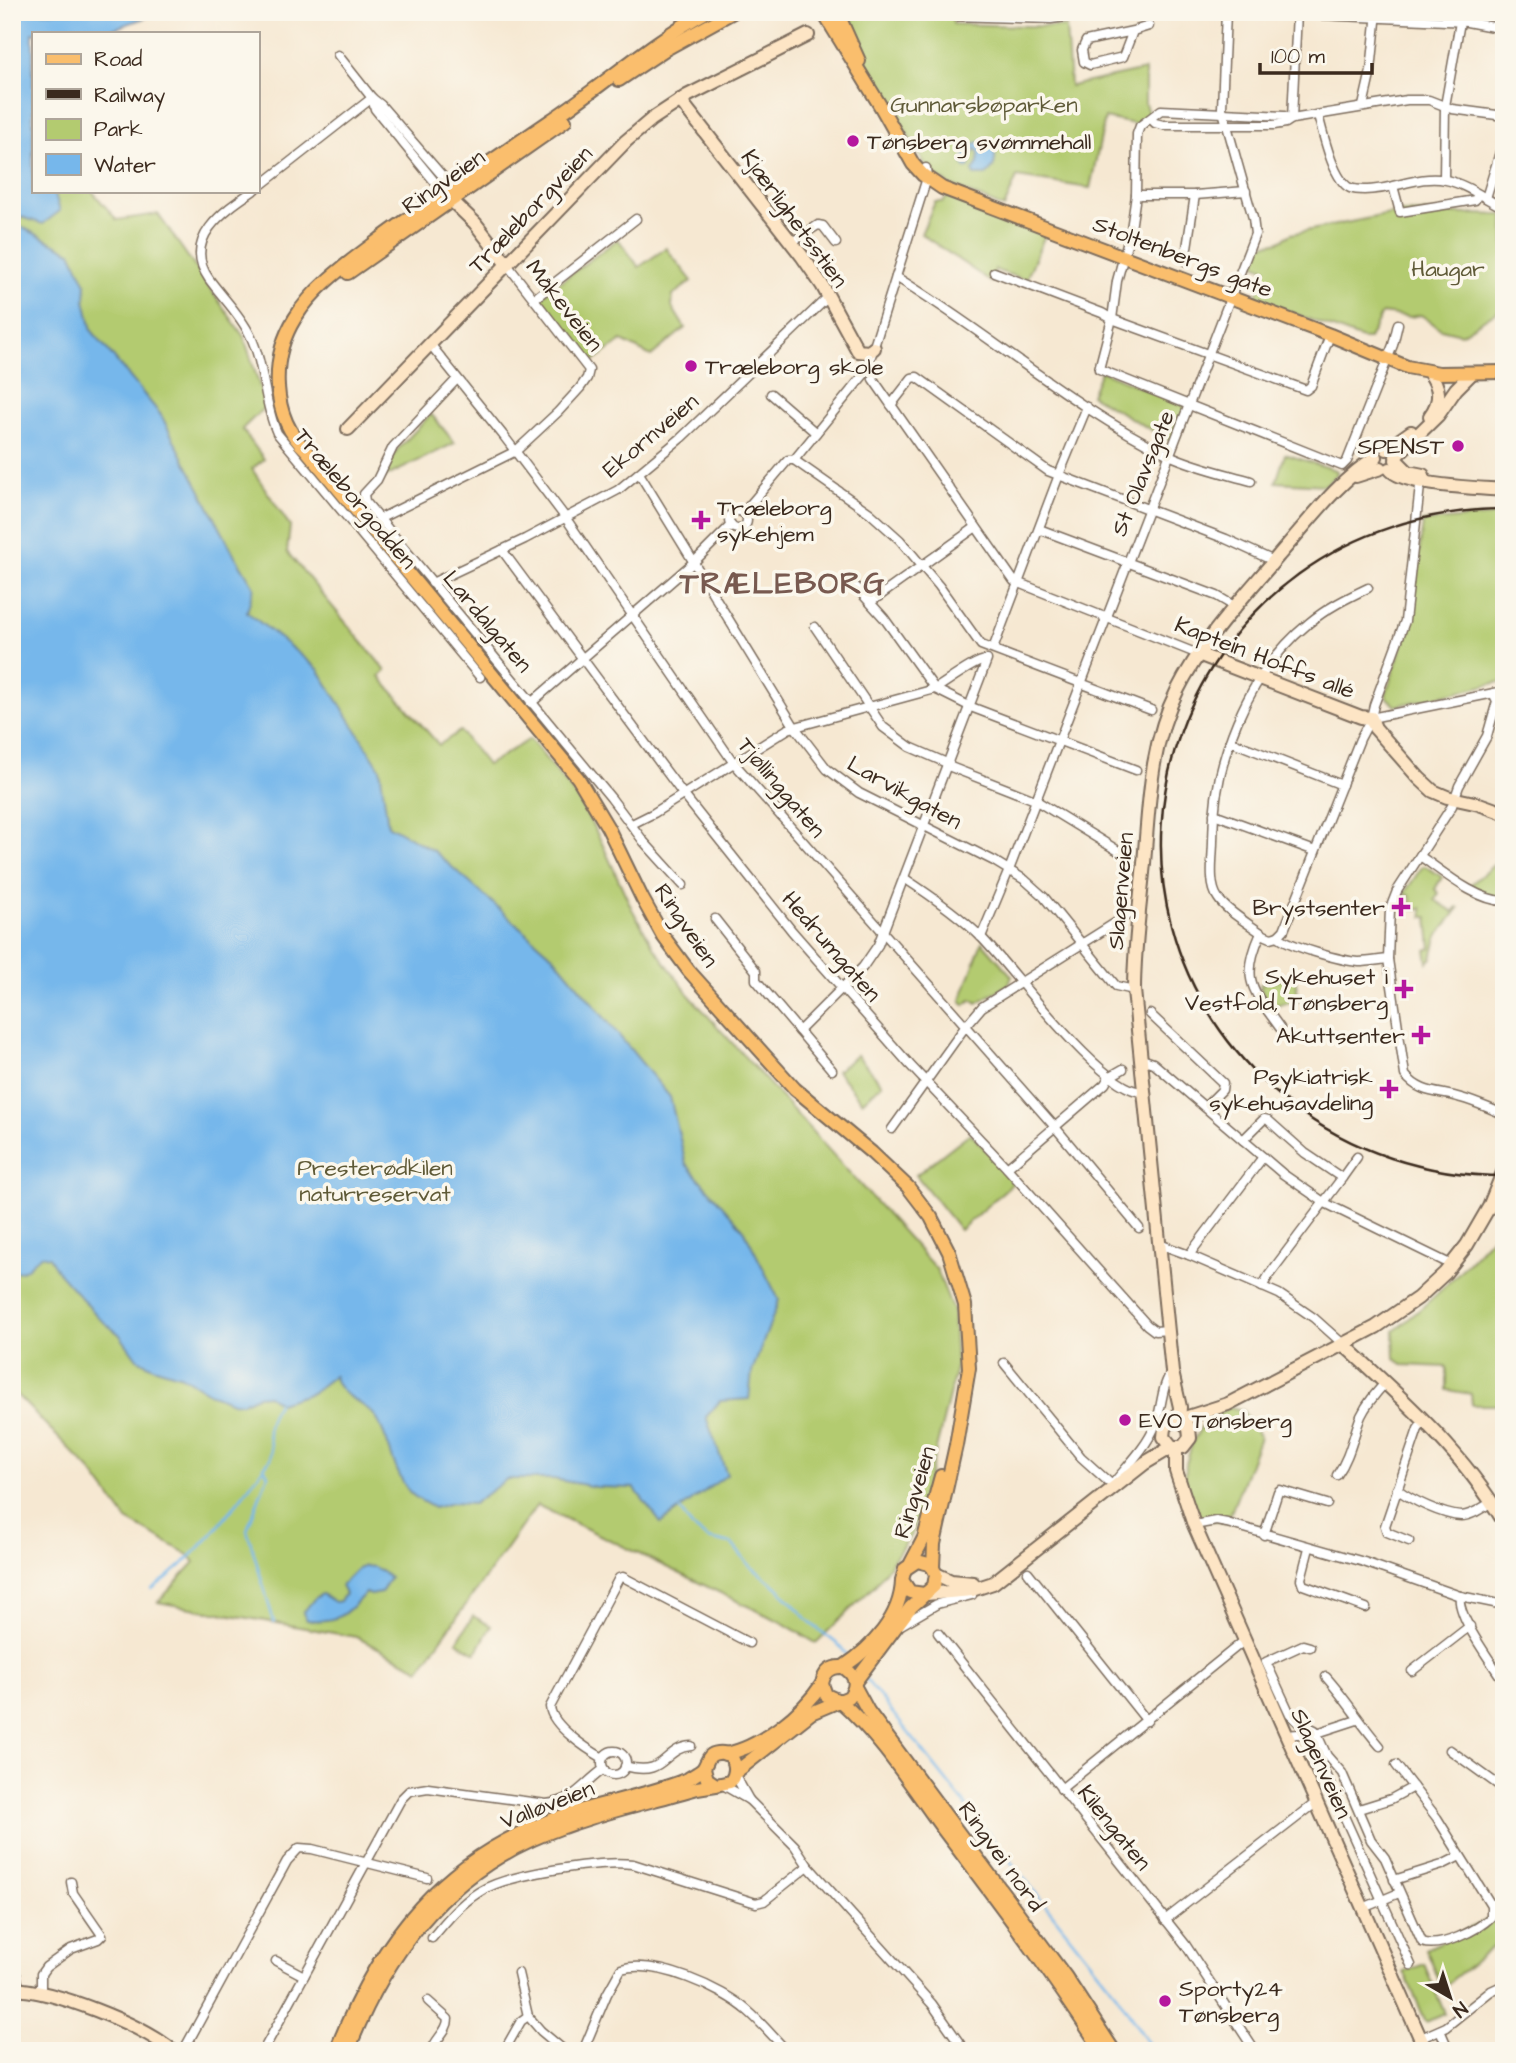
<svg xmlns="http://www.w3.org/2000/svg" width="1516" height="2063" viewBox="0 0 1516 2063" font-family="'Architects Daughter',sans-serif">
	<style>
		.green { fill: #b3cb70; stroke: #777a47; stroke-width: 2 }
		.water { fill: #76b7eb; stroke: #587084; stroke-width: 2 }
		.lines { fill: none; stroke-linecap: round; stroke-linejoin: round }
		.stream { stroke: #76b7eb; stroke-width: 2.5 }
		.street-casing { stroke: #7c6c5d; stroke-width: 11 }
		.secondary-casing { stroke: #7c6c5d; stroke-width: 16 }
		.primary-casing { stroke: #7c6c5d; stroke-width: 16 }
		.street { stroke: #fff; stroke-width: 8 }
		.secondary { stroke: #fde5c5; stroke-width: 12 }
		.primary { stroke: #fabe6d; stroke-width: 12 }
		.rail { stroke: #3b2a1e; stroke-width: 2.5 }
		.poi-dot { fill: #b5179e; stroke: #fbf7ec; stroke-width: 2.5 }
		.labels { text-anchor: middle; stroke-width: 7; stroke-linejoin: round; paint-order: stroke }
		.park-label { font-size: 23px; fill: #5f5a37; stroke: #fbf7ec }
		.poi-label { font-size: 23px; fill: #3b2a1e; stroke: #fbf7ec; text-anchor: start }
		.street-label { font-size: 23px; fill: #3b2a1e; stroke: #fbf7ec }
		.district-label { font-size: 30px; font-weight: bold; letter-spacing: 2px; fill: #785a50; stroke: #fbf7ec }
	</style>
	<rect width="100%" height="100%" fill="#fbf7ec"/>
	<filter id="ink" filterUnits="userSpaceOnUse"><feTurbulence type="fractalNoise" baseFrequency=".0143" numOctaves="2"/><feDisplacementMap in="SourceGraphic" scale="14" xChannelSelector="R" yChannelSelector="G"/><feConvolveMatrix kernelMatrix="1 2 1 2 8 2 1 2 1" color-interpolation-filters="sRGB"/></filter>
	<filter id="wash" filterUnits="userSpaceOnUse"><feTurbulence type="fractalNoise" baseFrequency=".00686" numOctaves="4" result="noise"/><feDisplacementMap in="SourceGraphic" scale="28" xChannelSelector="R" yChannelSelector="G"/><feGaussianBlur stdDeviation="1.57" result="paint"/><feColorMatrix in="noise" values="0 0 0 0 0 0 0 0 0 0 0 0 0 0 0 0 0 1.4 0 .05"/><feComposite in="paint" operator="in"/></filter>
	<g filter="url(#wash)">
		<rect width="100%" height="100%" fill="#f6e8d2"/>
		<g class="green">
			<path d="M849 12H954L953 24 1066 27 1070 86 1145 70V104L1150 118 1139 125 1105 118 1090 188 1017 177 1004 208 952 186 929 171 867 64Z"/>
			<path d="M12 87 33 191H92L117 220 158 214 244 337 266 406 242 429 264 459 252 469 290 526 287 552 386 671 380 677 439 745 460 731 487 765 530 739 578 799 600 839 632 909 654 947 690 996 937 1270 953 1311 956 1368 928 1482 911 1535 876 1584 816 1643 781 1622 537 1505 420 1669 356 1637 158 1602 195 1562 189 1555 127 1520 92 1472 12 1390Z"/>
			<path d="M948 196 1045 235 1026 280 995 270 991 282 921 234 935 202H943Z"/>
			<path d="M1400 212 1504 215V307L1461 334 1441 329 1421 315 1410 317 1382 313 1369 339H1362L1255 299 1266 269 1251 262 1257 246 1280 241 1291 234Z"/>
			<path d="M618 239 639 267 666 248 692 281 673 295 672 307 685 328 651 356 622 341 592 362 540 297Z"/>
			<path d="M1101 371 1188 407 1174 443 1091 395Z"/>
			<path d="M431 414 455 443 383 478 397 450Z"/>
			<path d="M1285 454 1332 469 1337 471V474L1325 485 1276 482Z"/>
			<path d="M1504 515V681L1396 706 1387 698 1386 694 1412 616 1423 522Z"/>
			<path d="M1504 834V898L1489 896 1469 886 1496 863Z"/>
			<path d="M1425 866 1442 877 1435 889 1439 893 1435 900 1454 912 1457 907 1459 908 1437 937 1432 958 1428 962 1426 950 1431 948 1428 917H1423L1422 908 1412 909 1410 895H1403L1422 867Z"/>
			<path d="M982 942 1012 976 1009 984 977 1003 972 999 965 1005 961 1000Z"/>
			<path d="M1295 977 1299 1000 1265 1007 1260 984Z"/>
			<path d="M857 1055 882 1084 862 1102 837 1071Z"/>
			<path d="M970 1133 1015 1181 960 1230 916 1175Z"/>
			<path d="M1504 1223V1405H1472L1471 1394 1447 1390V1367L1402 1365 1395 1358 1394 1331C1436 1298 1469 1263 1504 1223Z"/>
			<path d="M1230 1407 1242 1410 1260 1437 1227 1523 1196 1518 1185 1487 1186 1464 1193 1441 1203 1424Z"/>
			<path d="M473 1616 491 1626 476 1653 457 1642Z"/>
			<path d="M1504 1912V1938L1442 1988 1426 1949Z"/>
			<path d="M1424 1964 1445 2014 1426 2022 1404 1972Z"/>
		</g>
		<g class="water">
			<path d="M12 12H161L102 33H33V191H54L60 211 43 224 12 214Z"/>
			<path d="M981 142 991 145C998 155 996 168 986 175H974L973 171 978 163 979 153 976 149 973 151 969 168H965L963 164C964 153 968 143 981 142Z"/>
			<path d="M12 222 71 252 86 284 85 300 92 331 161 415 234 554 254 587 247 612 318 669 380 768 388 825 434 851 555 958 670 1097 686 1164 744 1230 779 1300 752 1372 749 1399 720 1401 706 1417 727 1475 661 1523 634 1488 596 1487 553 1479H507L473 1504 452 1503 434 1508C426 1503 413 1498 408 1490 391 1467 390 1438 375 1416 363 1400 338 1398 334 1376L312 1393 279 1403 268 1395 257 1396 242 1403 233 1402 209 1393 182 1376 153 1367 137 1359 119 1334 100 1319 58 1272 49 1257 41 1255C30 1263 28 1273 12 1272Z"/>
			<path d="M365 1566 374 1567 390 1577 381 1593 371 1595 365 1593C346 1615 337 1623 307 1620L303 1613 314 1599 322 1594 335 1602 340 1601 345 1594 341 1586 342 1584 357 1569Z"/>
		</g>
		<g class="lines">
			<g class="stream">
				<path d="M264 1467 268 1475 247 1530 274 1622"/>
				<path d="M680 1510 692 1527 708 1539 732 1544 749 1565 777 1587 813 1625 840 1646 849 1658"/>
				<path d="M152 1589C201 1555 235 1506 270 1459 273 1448 268 1441 268 1430 267 1421 274 1411 277 1403"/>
				<path d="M864 1677 1117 1995 1153 2051"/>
			</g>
		</g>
	</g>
	<g filter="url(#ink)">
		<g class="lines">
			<defs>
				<g id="street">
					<path d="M1256 12 1467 22 1504 29"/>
					<path d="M954 16 1051 19 1102 12"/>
					<path d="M1133 31 1086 41 1082 50 1084 62 1090 65 1123 57 1133 31 1149 26"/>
					<path d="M338 55 372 98 381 105 452 187"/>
					<path d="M372 98 375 109 443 192"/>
					<path d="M1363 106 1371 71 1377 12"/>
					<path d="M1318 115C1323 133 1333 180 1350 188 1361 192 1382 189 1393 186 1410 182 1428 176 1446 180 1466 184 1485 199 1504 208"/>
					<path d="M1151 119 1155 123 1163 125H1274L1286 123 1292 119 1407 100H1429L1452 109 1504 116"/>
					<path d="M1292 119 1284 116 1161 110 1140 126 1137 134 1136 195 1131 229 1117 281 1112 319 1099 369 1342 466 1347 461 1393 345 1398 324"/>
					<path d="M1292 119 1297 12"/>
					<path d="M1444 179 1445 106 1460 22"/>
					<path d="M1393 186 1400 212 1475 200 1478 194"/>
					<path d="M257 188 372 98"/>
					<path d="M253 191C225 210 181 239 209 279 222 297 240 314 250 335 265 365 263 402 277 433L480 677"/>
					<path d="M1136 195H1195L1246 191"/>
					<path d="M1486 198 1504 139"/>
					<path d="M792 242 818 225 823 226 836 243"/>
					<path d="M1185 261 1195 195"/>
					<path d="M994 272 1102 313 1112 319 1306 390 1311 386 1330 335"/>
					<path d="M896 277C989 333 1072 408 1169 455 1195 467 1223 473 1251 481"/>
					<path d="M534 299 636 219"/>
					<path d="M430 344 503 435 565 517 733 762 1055 1127 1139 1228"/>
					<path d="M457 379 393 447 377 480 364 494 365 501 611 798 644 842 683 885"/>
					<path d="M873 379 1014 581 1198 654"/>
					<path d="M771 394 816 433"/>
					<path d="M891 405 912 378 917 377 1048 471 1226 539 1274 561"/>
					<path d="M794 460 870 513 900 540 939 586 981 645 1151 710"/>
					<path d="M639 473 794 726 827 769 859 793 994 861 1025 880 1044 897 1116 986 1134 990"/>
					<circle cx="738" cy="520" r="9"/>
					<path d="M743 513 788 460H794L866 372 927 178 926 168"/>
					<path d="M379 519 516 451 558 412 580 388 587 378 589 370 506 263"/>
					<path d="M1039 529 1217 596 1234 606"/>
					<path d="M502 550 683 794 792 931 910 1065 1007 1168 1147 1325 1155 1331 1168 1330"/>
					<path d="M432 583 525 539 618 490 681 438 828 297"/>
					<path d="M856 587 884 618 935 689 971 707 1136 770"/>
					<path d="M1368 588C1347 598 1327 608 1309 623 1246 674 1213 762 1213 841 1213 857 1208 884 1218 898 1226 911 1251 925 1264 935L1271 938 1278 936C1290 947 1343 961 1359 962 1369 962 1378 960 1388 959"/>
					<path d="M871 602 976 527"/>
					<path d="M815 627 883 727 910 747 949 764"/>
					<path d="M993 649 1059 475 1087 407"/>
					<path d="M1493 693 1497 701 1487 736 1459 786 1452 806 1397 891 1390 909 1388 959 1405 1075C1421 1095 1441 1091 1461 1098 1476 1102 1490 1109 1504 1114"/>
					<path d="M531 703 694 562 731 525"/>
					<path d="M1371 718 1504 691"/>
					<path d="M1230 741 1342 785"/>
					<path d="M948 766 1035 800 1125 855"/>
					<path d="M1214 814 1315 851"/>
					<path d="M632 824 654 813 788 729 935 689C947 682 977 659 987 660L878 945 863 967 799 1031"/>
					<path d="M1420 856C1442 871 1477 901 1504 901"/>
					<path d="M904 878C930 895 959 915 981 937 1013 969 1102 1092 1143 1092"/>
					<path d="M715 919 756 971V980L832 1070"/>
					<path d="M1261 933C1240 980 1252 989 1280 1028"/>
					<path d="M1278 936 1284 930 1360 739 1371 718 1374 705 1405 621 1421 477"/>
					<path d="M981 937 1009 870 1255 234 1253 218 1222 108 1226 12"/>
					<path d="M1150 1014 1223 1083 1222 1090 1205 1107"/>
					<path d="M1139 1058 1153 1063 1283 1174 1325 1203 1452 1265"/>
					<path d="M892 1129 965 1027 982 1007 1131 913"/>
					<path d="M1243 1140 1264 1119 1268 1120 1305 1153 1342 1178 1269 1275 1262 1287"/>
					<path d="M1007 1168 1105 1084 1109 1077 1123 1069"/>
					<path d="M1342 1178 1357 1157"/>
					<path d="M1159 1244 1189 1255 1279 1294 1314 1318 1343 1344"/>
					<path d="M1189 1255 1263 1157"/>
					<path d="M1004 1363 1081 1457 1112 1485C1127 1466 1146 1448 1155 1426 1162 1410 1161 1385 1172 1372"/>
					<path d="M1337 1475C1350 1457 1353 1436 1361 1416 1367 1403 1376 1393 1385 1383"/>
					<path d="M1397 1489C1411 1500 1443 1515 1461 1516 1472 1516 1483 1507 1492 1502"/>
					<path d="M1194 1525 1216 1521 1227 1523 1364 1562 1460 1596 1504 1605"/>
					<path d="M1264 1535 1278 1492 1280 1490 1327 1504"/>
					<path d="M1409 1541 1387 1532 1385 1526 1418 1429 1425 1420"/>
					<path d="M1309 1548 1301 1579 1303 1585 1366 1608"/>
					<path d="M1028 1572 1147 1721"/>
					<path d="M1460 1596C1456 1616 1493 1664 1504 1682"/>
					<path d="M901 1625 937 1604 972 1595"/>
					<path d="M938 1633 1185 1944 1255 2051"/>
					<path d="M1310 1647 1303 1645 1266 1662 1290 1714 1298 1722 1315 1730 1327 1756 1342 1773 1371 1840 1385 1858 1422 1942C1440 1949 1478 1930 1491 1917V1905L1437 1818 1396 1765"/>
					<path d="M1412 1671 1470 1626"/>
					<path d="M1326 1677C1346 1699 1360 1723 1380 1746"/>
					<path d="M1317 1733 1357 1720"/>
					<path d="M1287 1736C1305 1730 1315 1738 1317 1756L1411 1965"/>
					<path d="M1450 1750 1504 1789"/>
					<circle cx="614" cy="1763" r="12"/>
					<path d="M603 1758C587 1749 552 1726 550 1707L619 1578 623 1577 749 1643"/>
					<path d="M625 1766C667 1778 662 1748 691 1746"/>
					<path d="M723 1785 749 1800 735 1775"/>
					<path d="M1061 1789 1245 1640"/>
					<path d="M749 1800 795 1846 808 1866 932 2004 965 2051"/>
					<path d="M1359 1809 1391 1799 1413 1787"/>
					<path d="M1394 1880 1442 1865 1460 1856"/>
					<path d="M1363 1908 1399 1893"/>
					<path d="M1165 1920 1313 1805 1315 1799"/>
					<path d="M432 1938C446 1921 460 1904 479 1892 507 1874 600 1860 633 1864L756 1903 764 1901 808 1866"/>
					<path d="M276 1961 304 1976"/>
					<path d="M518 1973 528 2016 541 2031 565 2051"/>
					<path d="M41 1993V1974L46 1967 71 1949 98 1939 102 1935 73 1893 71 1882"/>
					<path d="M428 2001 448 2019C448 2032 434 2039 432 2051"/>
					<path d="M1440 2030 1449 2051"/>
					<path d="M1421 2038 1446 2027 1491 1991 1504 1985"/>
					<path d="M186 2046 287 1861 299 1848 312 1849 427 1878"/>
					<path d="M263 2051 401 1799 409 1791 428 1788 546 1804C576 1801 581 1785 604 1769"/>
					<path d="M504 2051 521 2021 528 2016"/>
					<path d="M583 2051 607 1994 621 1969C656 1959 722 1988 748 2011 762 2023 774 2038 787 2051"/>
				</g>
				<g id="secondary">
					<path d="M680 100 802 256 822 285 858 351 869 352 874 348"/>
					<path d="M446 195 475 223 506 263"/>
					<path d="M1429 372C1440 387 1442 400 1430 416"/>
					<path d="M348 429 626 141 652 119 687 96 808 35"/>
					<path d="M1387 449 1411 432"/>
					<path d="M1396 456 1438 415 1456 389 1472 373"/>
					<path d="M1396 460 1408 472 1423 475"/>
					<path d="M1390 469C1401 486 1481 488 1504 490"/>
					<path d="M1356 476 1381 468"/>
					<path d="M1198 654 1361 717 1371 718 1375 728 1419 778 1433 791 1447 797 1479 804 1504 813"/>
					<path d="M1343 1344C1403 1399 1462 1451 1504 1522"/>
					<path d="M1179 1421 1180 1407 1172 1372 1134 990C1134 947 1140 905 1144 863 1149 805 1150 744 1177 691 1203 639 1242 599 1279 555 1310 520 1337 482 1376 457"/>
					<path d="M1181 1421 1189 1428 1190 1438 1183 1447H1172L1164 1437 1165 1428 1169 1423 1228 1404 1376 1327 1418 1298 1445 1273 1467 1245 1489 1207 1504 1170"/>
					<path d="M1176 1448V1471L1194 1525 1426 2051"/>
					<path d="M936 1574 951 1581 973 1583"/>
					<path d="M926 1594 972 1590 993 1583 1145 1463 1172 1447"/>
					<path d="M12 1969 17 1989"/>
					<path d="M12 1989C54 1990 141 2024 173 2051"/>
				</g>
				<g id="primary">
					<path d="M706 12C648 44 604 85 550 121 493 160 436 198 380 239 350 262 315 285 295 318 270 358 271 417 306 450L578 778 608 828 642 898 663 936 689 971 795 1089 872 1153 908 1187 931 1217 949 1252 965 1305 969 1368 956 1445 934 1544 933 1568"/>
					<path d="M823 12 881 107 913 164 923 175 942 188 1330 335 1407 367 1439 373 1504 372"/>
					<path d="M837 12 859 61"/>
					<path d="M619 80 664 50 733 12"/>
					<path d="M348 273 565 121"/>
					<path d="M911 1563 924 1538 941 1476"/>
					<path d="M843 1667C872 1648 901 1617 902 1581"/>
					<path d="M855 1682 910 1608 934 1586 936 1574 933 1568 929 1564 917 1561 905 1569 902 1580 910 1592 924 1594"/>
					<path d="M855 1687 868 1711 1065 1976 1114 2051"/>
					<path d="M839 1700C880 1736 911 1785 943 1829 998 1902 1053 1974 1102 2051"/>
					<path d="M725 1754C760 1748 803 1713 822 1684"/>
					<path d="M736 1772 811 1713 849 1697C859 1685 855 1674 843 1667 831 1666 824 1672 822 1684L826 1695 837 1700"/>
					<path d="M336 2051C379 1939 444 1857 560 1817 602 1802 647 1796 688 1779 692 1776 699 1773 703 1769 708 1762 707 1754 718 1753 736 1751 739 1771 730 1782L716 1785 707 1779 704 1768"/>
					<path d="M348 2051C383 1959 441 1880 533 1839 585 1816 643 1804 697 1788L716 1785"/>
				</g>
			</defs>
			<use href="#street" class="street-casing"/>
			<use href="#secondary" class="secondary-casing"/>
			<use href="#primary" class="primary-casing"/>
			<use href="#street" class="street"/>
			<use href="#secondary" class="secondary"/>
			<use href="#primary" class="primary"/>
			<path class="rail" d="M1504 509C1181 511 1037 901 1290 1104 1351 1152 1427 1176 1504 1176"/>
		</g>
	</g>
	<g class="poi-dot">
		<circle cx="853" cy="141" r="7"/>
		<circle cx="691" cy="366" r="7"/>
		<circle cx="1458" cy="446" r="7"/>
		<path d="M697.5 509.5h7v7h7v7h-7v7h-7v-7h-7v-7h7z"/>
		<path d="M1397.5 896.5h7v7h7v7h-7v7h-7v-7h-7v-7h7z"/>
		<path d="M1400.5 978.5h7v7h7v7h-7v7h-7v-7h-7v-7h7z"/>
		<path d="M1417.5 1024.5h7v7h7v7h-7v7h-7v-7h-7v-7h7z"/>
		<path d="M1385.5 1078.5h7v7h7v7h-7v7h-7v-7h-7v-7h7z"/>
		<circle cx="1125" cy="1420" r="7"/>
		<circle cx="1165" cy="2001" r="7"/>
	</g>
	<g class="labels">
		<g class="park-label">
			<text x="984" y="112">Gunnarsbøparken</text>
			<text x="1448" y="276">Haugar</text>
			<text x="375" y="1175">Presterødkilen<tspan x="375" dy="26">naturreservat</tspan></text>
		</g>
		<g class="poi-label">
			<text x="867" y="149">Tønsberg svømmehall</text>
			<text x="705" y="374">Træleborg skole</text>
			<text x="1444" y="454" text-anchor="end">SPENST</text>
			<text x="717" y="515">Træleborg<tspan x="717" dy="26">sykehjem</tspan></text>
			<text x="1385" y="915" text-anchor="end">Brystsenter</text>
			<text x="1388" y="984" text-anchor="end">Sykehuset i<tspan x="1388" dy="26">Vestfold, Tønsberg</tspan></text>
			<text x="1405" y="1043" text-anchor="end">Akuttsenter</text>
			<text x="1373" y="1084" text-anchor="end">Psykiatrisk<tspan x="1373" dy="26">sykehusavdeling</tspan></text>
			<text x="1139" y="1428">EVO Tønsberg</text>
			<text x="1179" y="1996">Sporty24<tspan x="1179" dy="26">Tønsberg</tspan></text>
		</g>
		<g class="street-label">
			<text transform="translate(443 181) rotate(-35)" y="8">Ringveien</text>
			<text transform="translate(530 209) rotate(-46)" y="8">Træleborgveien</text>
			<text transform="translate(795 218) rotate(54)" y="8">Kjærlighetsstien</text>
			<text transform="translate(1183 256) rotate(21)" y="8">Stoltenbergs gate</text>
			<text transform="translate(565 305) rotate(52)" y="8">Måkeveien</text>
			<text transform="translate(650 435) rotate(-40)" y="8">Ekornveien</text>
			<text transform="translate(1142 473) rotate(-68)" y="8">St Olavsgate</text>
			<text transform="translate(356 498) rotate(50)" y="8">Træleborgodden</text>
			<text transform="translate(488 621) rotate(50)" y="8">Lardalgaten</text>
			<text transform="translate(1265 657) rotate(21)" y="8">Kaptein Hoffs allé</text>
			<text transform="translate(782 787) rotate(50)" y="8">Tjøllinggaten</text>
			<text transform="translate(905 792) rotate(29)" y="8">Larvikgaten</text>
			<text transform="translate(1120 891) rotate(-85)" y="8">Slagenveien</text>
			<text transform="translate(687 925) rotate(56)" y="8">Ringveien</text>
			<text transform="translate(832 946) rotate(49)" y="8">Hedrumgaten</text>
			<text transform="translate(914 1492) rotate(-73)" y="8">Ringveien</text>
			<text transform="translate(1322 1763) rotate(66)" y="8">Slagenveien</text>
			<text transform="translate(547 1804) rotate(-21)" y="8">Valløveien</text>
			<text transform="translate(1115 1827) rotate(51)" y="8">Kilengaten</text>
			<text transform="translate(1002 1856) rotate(54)" y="8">Ringvei nord</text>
		</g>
		<g class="district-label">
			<text x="783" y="593">TRÆLEBORG</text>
		</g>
	</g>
	<rect width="1516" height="2063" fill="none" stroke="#fbf7ec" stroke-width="42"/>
	<rect x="32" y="32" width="228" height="161" fill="#fbf7ec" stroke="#aea59a" stroke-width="2"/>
	<rect x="46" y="54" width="35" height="10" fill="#fabe6d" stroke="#aea59a" stroke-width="2"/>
	<text x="94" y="66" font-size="21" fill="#3b2a1e">Road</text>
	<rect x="46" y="89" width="35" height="10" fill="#3b2a1e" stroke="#aea59a" stroke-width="2"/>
	<text x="94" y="102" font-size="21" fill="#3b2a1e">Railway</text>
	<rect x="46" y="119" width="35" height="21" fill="#b3cb70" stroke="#aea59a" stroke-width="2"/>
	<text x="94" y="136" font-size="21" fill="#3b2a1e">Park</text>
	<rect x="46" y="154" width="35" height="21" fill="#76b7eb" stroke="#aea59a" stroke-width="2"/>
	<text x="94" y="172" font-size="21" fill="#3b2a1e">Water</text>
	<g transform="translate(1450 1997) rotate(141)" stroke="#fbf7ec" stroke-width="5" paint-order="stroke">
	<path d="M0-5L12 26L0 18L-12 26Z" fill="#3b2a1e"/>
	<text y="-10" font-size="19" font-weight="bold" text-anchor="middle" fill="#3b2a1e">N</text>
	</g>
	<path d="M1260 63v10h112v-10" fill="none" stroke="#3b2a1e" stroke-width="3.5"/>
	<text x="1271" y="63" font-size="21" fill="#3b2a1e" stroke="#fbf7ec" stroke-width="5" paint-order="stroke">100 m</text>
</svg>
